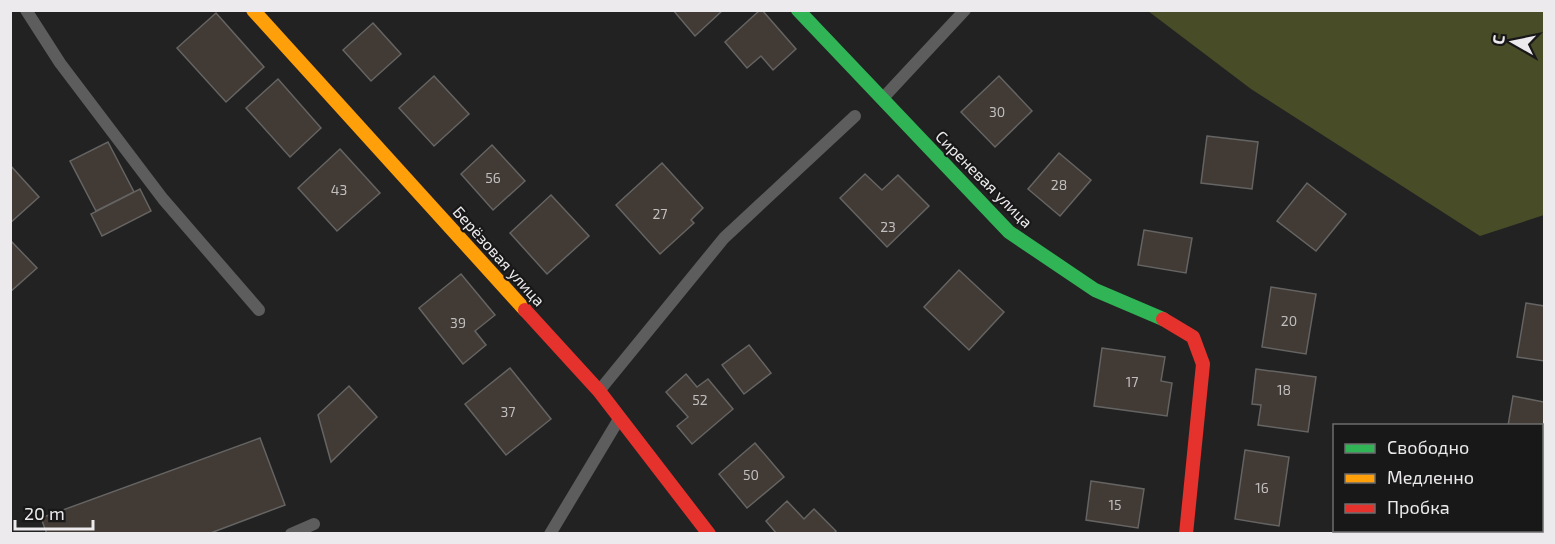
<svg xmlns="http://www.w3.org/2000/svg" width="1555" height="544" viewBox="0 0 1555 544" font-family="'Exo 2',sans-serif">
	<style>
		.forest { fill: #484c27 }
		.building { fill: #413a35; stroke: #656463; stroke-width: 1.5 }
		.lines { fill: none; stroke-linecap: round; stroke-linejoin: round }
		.lane { stroke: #5e5d5e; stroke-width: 12 }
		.fast { stroke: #30b455; stroke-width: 14 }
		.slow { stroke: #ff9f0a; stroke-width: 14 }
		.jam { stroke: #e5322d; stroke-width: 14 }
		.labels { text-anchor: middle; stroke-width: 4.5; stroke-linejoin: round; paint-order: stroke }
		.number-label { font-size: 14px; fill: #c1bebe }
		.street-label { font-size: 16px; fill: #eceaec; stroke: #191819 }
	</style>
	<rect width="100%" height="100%" fill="#222"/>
	<path class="forest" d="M1148 11H1544V215L1480 236 1251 89Z"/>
	<g class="building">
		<path d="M673 10H723L695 36Z"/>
		<path d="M760 10H762L796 49 773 70 761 56 747 68 725 42Z"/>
		<path d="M216 13 264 67 226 102 177 48Z"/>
		<path d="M373 23 401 54 371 81 343 50Z"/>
		<path d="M434 76 469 114 434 146 399 108Z"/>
		<path d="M999 76 1032 111 995 147 961 112Z"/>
		<path d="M278 79 321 128 290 157 246 108Z"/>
		<path d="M1207 136 1258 142 1252 189 1201 183Z"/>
		<path d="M108 142 134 192 96 211 70 161Z"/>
		<path d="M492 145 525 181 493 210 461 174Z"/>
		<path d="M340 149 380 193 337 231 298 188Z"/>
		<path d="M1059 153 1091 180 1060 216 1028 189Z"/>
		<path d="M662 163 703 208 691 220 694 223 660 254 616 205Z"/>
		<path d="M10 165 39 197 10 223Z"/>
		<path d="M865 174 882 190 898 175 929 206 887 247 840 198Z"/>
		<path d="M1307 183 1346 214 1316 251 1277 221Z"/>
		<path d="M140 189 151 211 102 236 91 214Z"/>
		<path d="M551 195 589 236 547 274 510 233Z"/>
		<path d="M1144 230 1192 238 1186 273 1138 265Z"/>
		<path d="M10 240 37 268 10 292Z"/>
		<path d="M959 270 1004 312 969 350 924 307Z"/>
		<path d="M461 274 495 315 475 331 486 345 463 364 419 308Z"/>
		<path d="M1271 287 1316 294 1306 354 1262 347Z"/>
		<path d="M1526 303 1544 306V361L1517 357Z"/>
		<path d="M749 345 771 373 744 394 722 365Z"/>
		<path d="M1102 348 1165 357 1161 381 1172 383 1167 416 1094 406Z"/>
		<path d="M510 368 551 419 506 455 465 404Z"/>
		<path d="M1256 369 1316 377 1308 432 1258 425 1261 405 1252 404Z"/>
		<path d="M686 374 697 387 708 379 733 409 692 444 677 426 688 417 666 392Z"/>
		<path d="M349 386 377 417 331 462 318 415Z"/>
		<path d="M1513 396 1544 402V436L1542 453V426H1508Z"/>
		<path d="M260 438 285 505 208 534H47L41 518Z"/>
		<path d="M755 443 784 477 747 508 719 474Z"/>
		<path d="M1245 450 1289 457 1279 526 1235 519Z"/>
		<path d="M1091 481 1144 489 1138 528 1086 520Z"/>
		<path d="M787 501 804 519 814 509 836 531 834 534H777L766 521Z"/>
		<path d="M1542 511H1544V534H1506V530H1542Z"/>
	</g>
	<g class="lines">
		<g class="lane">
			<path d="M26 10 60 63 163 199 259 310"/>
			<path d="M884 97 965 10"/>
			<path d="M599 391 724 238 855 116"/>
			<path d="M291 534 314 524"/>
			<path d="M550 534 619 419"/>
		</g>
		<path class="fast" d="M798 10 1009 232 1095 290 1163 319"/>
		<path class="slow" d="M253 10 525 310"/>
		<g class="jam">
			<path d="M525 310 599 391 709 534"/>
			<path d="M1163 319 1193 337 1203 364 1186 534"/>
		</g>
	</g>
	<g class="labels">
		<g class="number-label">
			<text x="997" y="117">30</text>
			<text x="493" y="183">56</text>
			<text x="1059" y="190">28</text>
			<text x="339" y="195">43</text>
			<text x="660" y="219">27</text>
			<text x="888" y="232">23</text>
			<text x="1289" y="326">20</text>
			<text x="458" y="328">39</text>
			<text x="1132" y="387">17</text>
			<text x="1284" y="395">18</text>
			<text x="700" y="405">52</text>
			<text x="508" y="417">37</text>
			<text x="751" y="480">50</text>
			<text x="1262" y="493">16</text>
			<text x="1115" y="510">15</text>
		</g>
		<g class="street-label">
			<text transform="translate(984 179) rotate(45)" y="6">Сиреневая улица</text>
			<text transform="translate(499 256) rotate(48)" y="6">Берёзовая улица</text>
		</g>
	</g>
	<rect width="1555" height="544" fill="none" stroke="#eceaec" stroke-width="24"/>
	<rect x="1333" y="424" width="210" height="108" fill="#191819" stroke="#6d6c6d" stroke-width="1.5"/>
	<rect x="1345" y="444" width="30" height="9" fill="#30b455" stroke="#6d6c6d" stroke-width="1.5"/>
	<text x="1387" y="454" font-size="18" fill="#eceaec">Свободно</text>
	<rect x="1345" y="474" width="30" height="9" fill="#ff9f0a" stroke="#6d6c6d" stroke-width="1.5"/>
	<text x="1387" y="484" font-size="18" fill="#eceaec">Медленно</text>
	<rect x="1345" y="504" width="30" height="9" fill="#e5322d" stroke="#6d6c6d" stroke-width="1.5"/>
	<text x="1387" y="514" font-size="18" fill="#eceaec">Пробка</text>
	<g transform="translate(1513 42) rotate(279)" stroke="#191819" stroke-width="4.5" paint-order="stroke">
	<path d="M0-4.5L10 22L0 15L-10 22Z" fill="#eceaec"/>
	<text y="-9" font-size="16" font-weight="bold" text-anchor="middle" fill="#eceaec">С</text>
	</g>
	<path d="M15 520v9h78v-9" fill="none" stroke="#eceaec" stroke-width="3"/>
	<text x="24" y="520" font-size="18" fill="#eceaec" stroke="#191819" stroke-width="4.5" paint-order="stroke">20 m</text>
</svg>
